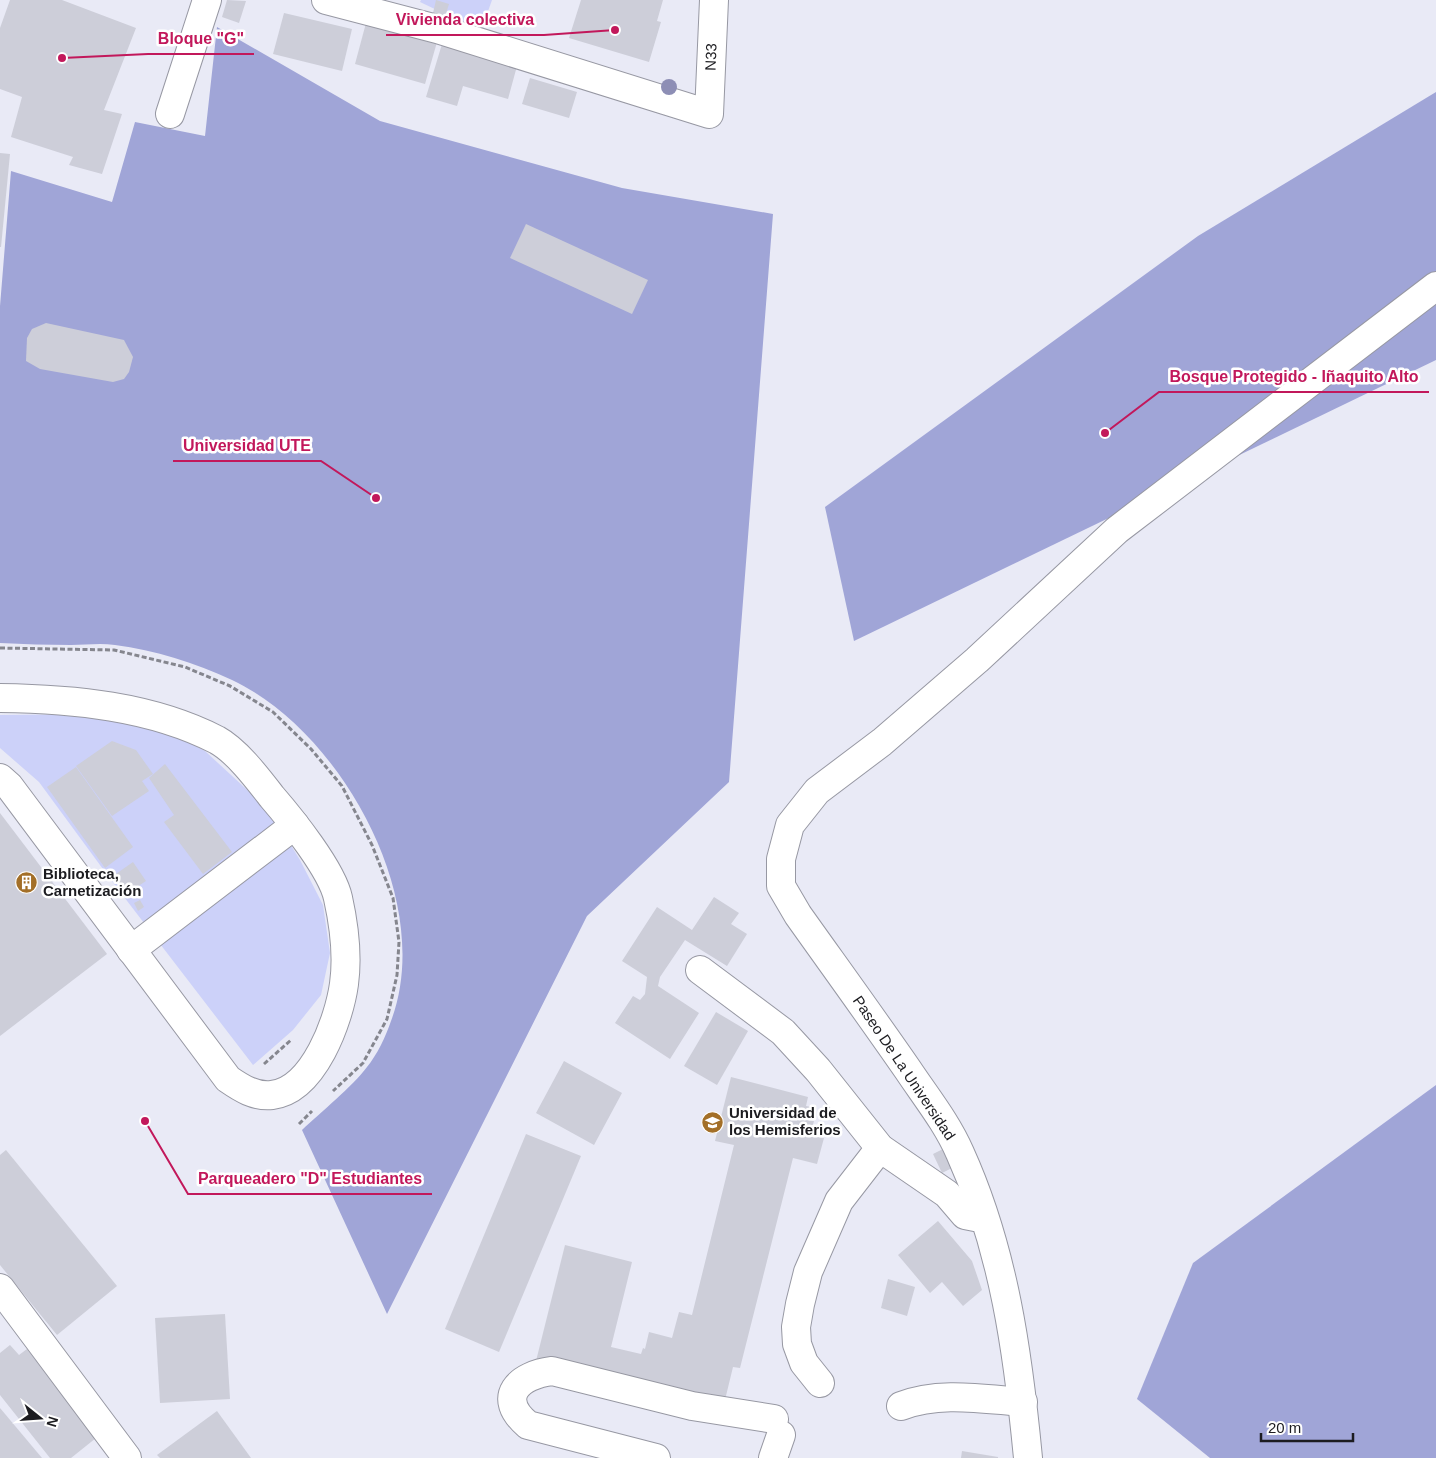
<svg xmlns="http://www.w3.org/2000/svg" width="1436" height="1458" viewBox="0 0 1436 1458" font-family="Arial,sans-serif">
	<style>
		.green { fill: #ccd1f9 }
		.forest { fill: #a0a5d7 }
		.building { fill: #cdced9 }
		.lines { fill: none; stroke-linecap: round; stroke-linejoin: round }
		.minor-casing { stroke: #9798a3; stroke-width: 30 }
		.path { stroke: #85868e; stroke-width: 3; stroke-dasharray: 5 2.5; stroke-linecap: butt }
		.minor { stroke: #fff; stroke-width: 28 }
		.tree { fill: #8d8eb5 }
		.labels { text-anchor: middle; stroke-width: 5; stroke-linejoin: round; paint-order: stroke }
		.street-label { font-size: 15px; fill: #1c1c20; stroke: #fff }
		.poi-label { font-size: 15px; font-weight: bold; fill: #1c1c20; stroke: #fff; text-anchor: start }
		.leader { fill: none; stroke: #c2185b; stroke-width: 2 }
		.callout-dot { fill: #c2185b; stroke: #fff; stroke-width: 2 }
		.callout-label { font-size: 16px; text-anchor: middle; font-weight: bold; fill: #c2185b; stroke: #fff; stroke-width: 5; stroke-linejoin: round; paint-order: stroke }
	</style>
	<rect width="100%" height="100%" fill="#e9eaf6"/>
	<g class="green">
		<path d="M421 0H492L481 31 420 2Z"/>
		<path d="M108 714 167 731 205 751 270 811 300 860 323 905 330 953 321 995 293 1030 253 1065 111 880 39 782 0 748V715Z"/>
	</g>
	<g class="forest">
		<path d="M217 27 380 121 622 188 773 214 729 782 587 916 387 1314 302 1130C321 1112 352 1087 367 1067 377 1055 386 1036 391 1021 436 902 342 732 232 680 195 663 155 650 115 645 100 643 85 645 71 645 47 645 24 644 0 643V306L11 171 112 202 135 122 205 136Z"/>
		<path d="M1436 92V360L854 641 825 507 1198 236Z"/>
		<path d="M1436 1085V1458H1210L1137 1399 1193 1263Z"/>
	</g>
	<g class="building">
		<path d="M10 0H62L136 28 104 110 122 114 102 174 69 165 73 157 11 137 22 97 0 89V28Z"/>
		<path d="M227 0 246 1 239 23 222 17Z"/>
		<path d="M436 0 449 4 445 17 433 13Z"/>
		<path d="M581 0H663L657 21 661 22 649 62 569 38Z"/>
		<path d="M284 13 352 29 342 71 273 54Z"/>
		<path d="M366 23 439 35 425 84 355 64Z"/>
		<path d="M442 44 517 66 508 99 463 86 457 106 426 97Z"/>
		<path d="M530 78 577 92 569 118 522 104Z"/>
		<path d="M0 153 10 154 1 247H0Z"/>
		<path d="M526 224 648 280 632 314 510 258Z"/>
		<path d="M46 323 124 340 133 357 129 372 124 379 113 382 40 369 26 361 27 338 32 329Z"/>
		<path d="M112 741 136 750 153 774 142 781 149 791 112 816 76 766Z"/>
		<path d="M165 764 232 852 203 874 164 822 174 815 149 778Z"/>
		<path d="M76 767 133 847 105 868 47 787Z"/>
		<path d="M0 813 107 954 0 1036Z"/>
		<path d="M133 862 146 881 126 894 113 876Z"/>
		<path d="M714 897 739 913 731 924 747 934 727 966 685 940 660 977 658 986 699 1013 670 1059 615 1023 633 996 640 1000 645 994 647 977 622 961 657 907 692 930Z"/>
		<path d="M140 900 144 907 138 911 134 903Z"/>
		<path d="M716 1012 748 1031 717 1085 684 1066Z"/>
		<path d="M564 1061 622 1093 594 1145 536 1113Z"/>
		<path d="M731 1077 808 1097 806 1106 811 1107 808 1120 814 1121 810 1135 824 1138 817 1164 793 1158 740 1368 733 1367 724 1404 536 1361 565 1245 632 1262 611 1347 641 1354 643 1348 645 1349 649 1332 672 1338 679 1312 692 1315 734 1145 715 1141Z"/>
		<path d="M526 1134 581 1156 499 1352 445 1329Z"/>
		<path d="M947 1147 956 1166 942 1173 933 1154Z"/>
		<path d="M6 1150 117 1286 57 1335 0 1265V1155Z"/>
		<path d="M938 1221 972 1261 982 1290 963 1306 942 1282 930 1293 898 1255Z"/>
		<path d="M888 1279 915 1287 907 1316 881 1308Z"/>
		<path d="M225 1314 230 1399 160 1403 155 1318Z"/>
		<path d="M10 1345 19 1355 27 1349 96 1438 71 1458H50L0 1395V1353Z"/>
		<path d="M0 1408 42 1458H0Z"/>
		<path d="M217 1411 251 1458H160L157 1455Z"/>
		<path d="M962 1451 998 1457V1458H961Z"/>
	</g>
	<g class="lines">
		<defs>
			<g id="minor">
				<path d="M326 0 437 29 709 114 714 0"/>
				<path d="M170 114 207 0"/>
				<path d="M0 698C73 699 151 706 217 740 237 751 258 779 272 797 291 819 332 870 338 898 344 925 348 955 344 984 339 1020 314 1090 272 1095 255 1097 241 1088 228 1079L9 786 0 778"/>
				<path d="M131 950 295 825"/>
				<path d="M700 970 783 1032 818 1070 880 1148 947 1194 965 1215 975 1217 983 1215"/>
				<path d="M0 1288 127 1458"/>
				<path d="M820 1383 804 1363 797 1344 796 1327 800 1304 808 1272 839 1201 880 1148"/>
				<path d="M901 1406C939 1391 983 1399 1023 1402"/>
				<path d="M656 1458 528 1425C495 1397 519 1375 552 1371L692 1406 774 1419"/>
				<path d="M773 1458 781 1435"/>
				<path d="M1028 1458C1018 1353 1004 1250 960 1153 947 1123 926 1097 908 1070 872 1018 835 967 798 915L781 886V859L790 825 817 791 882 742 977 660 1117 530 1436 286"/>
			</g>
		</defs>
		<use href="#minor" class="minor-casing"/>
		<g class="path">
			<path d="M0 648 114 650 185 667 230 686 273 712 311 749 342 786 372 845 393 898 399 942 397 975 387 1019 363 1063 333 1091"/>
			<path d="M264 1064 291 1040"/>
			<path d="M299 1124 312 1111"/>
		</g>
		<use href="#minor" class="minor"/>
	</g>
	<circle class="tree" cx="669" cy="87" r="8"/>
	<defs>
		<symbol id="building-disc" viewBox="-11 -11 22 22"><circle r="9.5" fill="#a36f28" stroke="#fff"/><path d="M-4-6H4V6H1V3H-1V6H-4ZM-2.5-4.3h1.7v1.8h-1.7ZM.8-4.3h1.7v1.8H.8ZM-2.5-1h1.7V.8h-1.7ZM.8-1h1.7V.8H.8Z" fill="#fff"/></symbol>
		<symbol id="university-disc" viewBox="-11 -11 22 22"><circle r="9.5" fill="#a36f28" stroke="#fff"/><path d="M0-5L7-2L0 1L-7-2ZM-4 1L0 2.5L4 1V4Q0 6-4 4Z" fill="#fff"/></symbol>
	</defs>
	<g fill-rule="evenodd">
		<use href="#building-disc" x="14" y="870" width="25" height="25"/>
		<use href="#university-disc" x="700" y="1110" width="25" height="25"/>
	</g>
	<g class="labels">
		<g class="street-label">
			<text transform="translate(711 57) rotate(-88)" y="5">N33</text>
			<text transform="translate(904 1068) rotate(56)" y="5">Paseo De La Universidad</text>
		</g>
		<g class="poi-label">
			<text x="43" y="879">Biblioteca,<tspan x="43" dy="17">Carnetización</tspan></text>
			<text x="729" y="1118">Universidad de<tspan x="729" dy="17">los Hemisferios</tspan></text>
		</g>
	</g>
	<path class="leader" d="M615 30L544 35H386M62 58L148 54H254M1105 433L1159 392H1429M376 498L321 461H173M145 1121L188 1194H432"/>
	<g class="callout-dot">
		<circle cx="615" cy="30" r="5"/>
		<circle cx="62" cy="58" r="5"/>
		<circle cx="1105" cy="433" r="5"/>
		<circle cx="376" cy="498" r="5"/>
		<circle cx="145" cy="1121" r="5"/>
	</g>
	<g class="callout-label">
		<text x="465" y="25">Vivienda colectiva</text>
		<text x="201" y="44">Bloque "G"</text>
		<text x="1294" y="382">Bosque Protegido - Iñaquito Alto</text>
		<text x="247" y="451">Universidad UTE</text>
		<text x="310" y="1184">Parqueadero "D" Estudiantes</text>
	</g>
	<g transform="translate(40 1418) rotate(107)" stroke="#ffffff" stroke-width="4" paint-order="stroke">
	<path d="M0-4L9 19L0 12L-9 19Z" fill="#1c1c20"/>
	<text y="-8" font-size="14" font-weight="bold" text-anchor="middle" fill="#1c1c20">N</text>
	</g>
	<path d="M1261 1433v8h92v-8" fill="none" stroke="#1c1c20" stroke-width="2.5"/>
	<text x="1268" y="1433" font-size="15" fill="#1c1c20" stroke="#ffffff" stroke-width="4" paint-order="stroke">20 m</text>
</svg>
